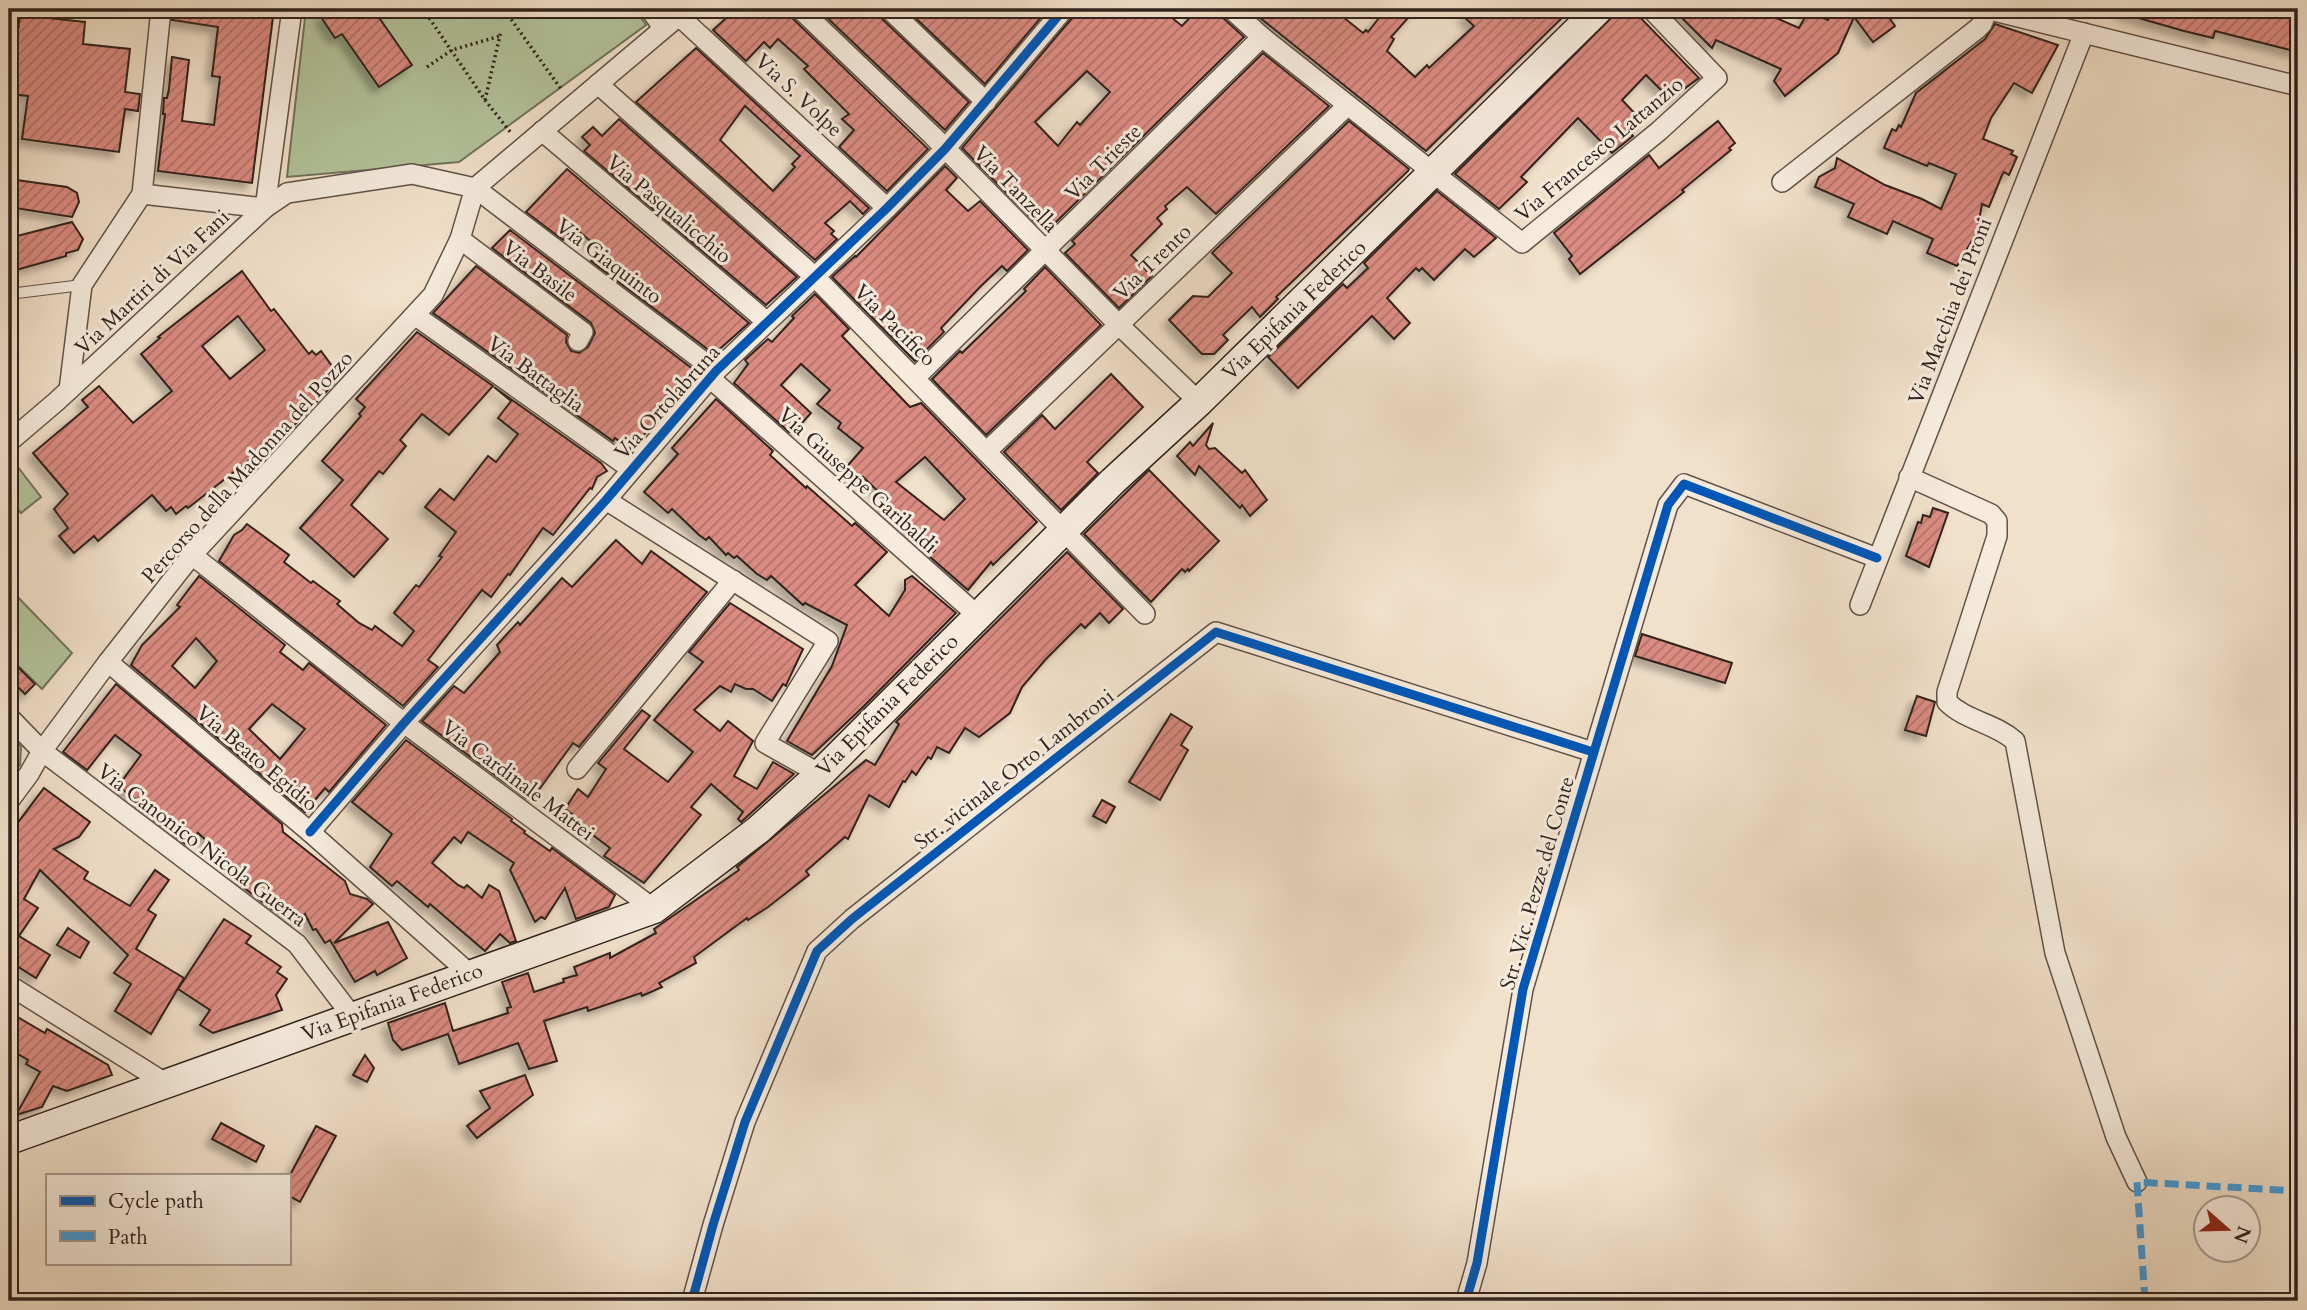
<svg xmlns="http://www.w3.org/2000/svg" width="2307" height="1310" viewBox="0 0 2307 1310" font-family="Cardo,serif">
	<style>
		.park { fill: #b3c39c; stroke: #72735c; stroke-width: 2 }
		.building { fill: url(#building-hatch); stroke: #30231d; stroke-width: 2; fill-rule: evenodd; filter: url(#shadow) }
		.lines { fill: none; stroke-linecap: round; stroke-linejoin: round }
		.lane-casing { stroke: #605248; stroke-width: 12 }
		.street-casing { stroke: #605248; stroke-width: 22 }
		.secondary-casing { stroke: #30231d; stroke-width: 31 }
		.path { stroke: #30231d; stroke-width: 3.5; stroke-dasharray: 2 3.5; stroke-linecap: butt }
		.lane { stroke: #f6ebdd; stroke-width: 10 }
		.street { stroke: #f6ebdd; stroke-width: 19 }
		.secondary { stroke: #f6ebdd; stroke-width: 28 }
		.quiet { stroke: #3e9cdf; stroke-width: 7; stroke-dasharray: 14 7; stroke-linecap: butt }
		.cycleway-casing { stroke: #f6ebdd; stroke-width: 13 }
		.cycleway { stroke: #0057b8; stroke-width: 9 }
		.labels { text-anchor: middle; stroke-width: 6; stroke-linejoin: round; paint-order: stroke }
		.street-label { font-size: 21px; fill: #30231d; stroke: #f6ebdd }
	</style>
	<defs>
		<pattern id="building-hatch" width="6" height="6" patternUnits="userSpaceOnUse" patternTransform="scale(1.75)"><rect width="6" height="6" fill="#db8b81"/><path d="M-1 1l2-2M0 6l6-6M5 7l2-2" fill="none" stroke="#b27169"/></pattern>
		<filter id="shadow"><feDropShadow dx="-6" dy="6" stdDeviation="3.5" flood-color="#0004"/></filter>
	</defs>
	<rect width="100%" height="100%" fill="#f1e0ca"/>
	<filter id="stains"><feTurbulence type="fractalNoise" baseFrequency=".00286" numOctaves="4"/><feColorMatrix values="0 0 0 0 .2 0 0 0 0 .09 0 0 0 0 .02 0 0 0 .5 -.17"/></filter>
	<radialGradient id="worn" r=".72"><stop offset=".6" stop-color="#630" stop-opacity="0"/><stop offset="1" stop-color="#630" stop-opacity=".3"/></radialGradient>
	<g class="park">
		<path d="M306 9H635L646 25 459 162 287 177Z"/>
		<path d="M14 462 41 497 21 513 9 499V467Z"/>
		<path d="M9 588 72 653 42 689 9 657Z"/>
		<path d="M9 733 21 747 20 765 9 779Z"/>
	</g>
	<g class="building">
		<path d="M173 9H274L252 183 158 171 165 114H163L164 98H167L169 89 172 57 189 60 182 121 214 125 220 77 212 76 218 27 172 20Z"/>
		<path d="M333 9H373L412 65 379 87 342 34 335 38 321 17Z"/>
		<path d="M736 9H788L792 18 928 149 887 191 839 147 854 130 842 119 849 114 804 69 808 66 778 39 770 48 764 42 746 61 713 30Z"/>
		<path d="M818 9H877L881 18 969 102 945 130Z"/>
		<path d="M906 9H1048L985 84Z"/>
		<path d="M1076 9H1161L1182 26 1198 9H1219L1223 18 1244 37 1055 223 1050 217 1037 224 962 148 1073 17ZM1087 71 1110 92 1080 125 1077 122 1058 146 1035 122Z"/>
		<path d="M1249 9H1333L1363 33 1366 30 1368 32 1386 9H1416L1391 37 1394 39 1387 51 1415 77 1427 65 1429 68 1474 26 1464 17 1472 9H1571L1426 151Z"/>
		<path d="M1620 9H1632L1699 78 1670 99 1646 75 1622 100 1643 122 1630 133 1633 136 1612 153 1578 118 1521 177 1527 182 1499 209 1455 174Z"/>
		<path d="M1673 9H1769L1767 14 1799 28 1808 12 1828 20 1833 9H1903L1890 19 1895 26 1873 42 1854 17 1838 53 1785 96 1774 81 1781 69 1716 40 1712 48Z"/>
		<path d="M2121 9H2269L2298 16V52L2215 31 2213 38 2184 31 2121 13Z"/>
		<path d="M20 15 85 22 83 44 130 49 125 92 140 94 138 111 125 109 119 152 22 139 28 96 10 94Z"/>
		<path d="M1995 24 2058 45 2032 93 2014 83 1991 118 1983 139 2013 151 2011 154 2017 157 2009 175 2004 172 2002 175 1989 207 1982 204 1977 232 1957 266 1927 253 1933 239 1893 221 1887 234 1848 217 1854 204 1815 187 1819 177 1835 168 1837 158 1885 185 1922 199 1941 209 1956 174 1929 163 1927 166 1884 148 1892 129 1896 131 1899 125 1901 127 1916 93 1985 39Z"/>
		<path d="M696 48 869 208 863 214 850 201 825 223 834 231 831 234 837 239 815 260 636 102ZM745 106 800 156 792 164 795 167 773 191 720 140Z"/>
		<path d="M1263 53 1329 106 1216 214 1187 187 1165 206 1167 209 1157 218 1162 224 1131 255 1152 276 1119 308 1065 253 1075 244 1072 241Z"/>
		<path d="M619 119 797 277 766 305 584 151 590 145 582 137 593 127 602 136Z"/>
		<path d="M1349 121 1409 169 1408 171 1276 297 1278 299 1260 317 1252 307 1223 335 1228 340 1214 354H1202L1169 320 1193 296 1208 297 1232 273 1212 253Z"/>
		<path d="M1718 121 1735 143 1729 148 1731 150 1682 190 1684 192 1580 274 1569 259 1572 256 1554 233 1649 155 1659 168Z"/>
		<path d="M945 166 957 178 946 190 968 211 980 201 1028 250 1007 271 1002 266 980 287 941 328 944 332 915 361 832 277 855 256 856 257Z"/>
		<path d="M567 169 749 323 714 354 591 261 601 250 575 228 563 240 526 212Z"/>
		<path d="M9 179 67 187 77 193 79 202 72 217 9 207Z"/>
		<path d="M1437 191 1496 238 1474 257 1465 249 1434 280 1422 268 1419 271 1416 268 1387 298 1410 323 1394 339 1372 316 1298 388 1268 357 1343 284 1347 288 1368 268 1364 263Z"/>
		<path d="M72 222 83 239 78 250 66 253V256L9 272V238Z"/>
		<path d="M510 230 698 373 663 414 662 413 642 437 640 435 630 449 615 438 613 441 433 313 476 266 567 335 566 342 571 351 579 353 588 347 595 333 591 323 492 248Z"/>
		<path d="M1045 267 1101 325 986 435 932 379 960 351 962 353 1026 291 1024 289Z"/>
		<path d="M242 271 271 311 274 309 309 354 312 351 316 355 321 351 340 377 299 421 188 508 186 506 176 514 171 507 166 511 152 495 98 541 94 536 74 553 59 536 68 528 54 509 68 494 33 453 88 407 82 400 99 386 133 423 172 391 141 354 160 338 158 337ZM238 316 265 350 230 379 202 346Z"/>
		<path d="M815 294 849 329 842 336 910 407 921 403 1037 522 993 565 991 562 968 590 929 556 935 550 881 508 887 500 863 477 858 482 844 470 863 448 838 428 841 423 817 404 830 390 801 364 781 385 811 413 794 432 791 430 789 432 734 383 748 364 745 360 768 339 772 342 794 318 792 316ZM925 457 965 499 944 520 896 482Z"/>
		<path d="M417 332 493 386 449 435 422 414 400 440 406 446 383 474 379 471 351 505 388 539 354 577 300 528 343 480 322 461 361 416 359 414 365 407 356 399Z"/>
		<path d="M1111 374 1143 407 1087 462 1098 473 1061 510 1004 452 1042 415 1055 429Z"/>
		<path d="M494 387 601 463 607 471 597 477 592 489 590 488 553 535 543 528 510 575 508 574 491 597 482 590 428 660 438 667 403 706 219 561 234 535 242 530 247 524 289 555 284 562 311 583 313 581 340 601 337 604 359 623 372 630 375 626 402 646 414 631 394 613 416 585 419 587 442 557 439 556 456 532 425 507 440 489 454 500 488 456 496 462 518 434 498 418 511 401Z"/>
		<path d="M716 399 773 451 770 455 806 488 807 486 852 526 855 523 887 552 855 585 889 616 905 590V580L912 576 956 613 862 708 812 755 787 741 832 666 847 625 805 603 803 605 771 576 767 580 757 574 737 556 734 558 728 553 726 555 709 537 706 540 699 535 672 509 668 513 644 492 678 454 672 448Z"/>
		<path d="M1213 423 1206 445 1209 449 1215 448 1242 473 1245 470 1267 500 1250 516 1242 505 1240 508 1199 466 1195 475 1177 456 1190 442 1193 446Z"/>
		<path d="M1149 470 1219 541 1189 571 1188 569 1185 572 1182 569 1151 602 1084 534Z"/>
		<path d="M1933 508 1948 513 1929 567 1906 556 1918 522 1921 523 1923 515 1930 517Z"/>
		<path d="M616 540 642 564 651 551 707 592 579 747 573 743 533 798 528 795 526 798 422 721 454 686 464 693 500 652 497 645 518 622 520 625 562 578 572 587Z"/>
		<path d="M1067 552 1123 609 1109 623 1100 613 1085 628 1081 624 1046 659 1022 687 1010 713 979 737 965 728 949 753 937 747 931 759 928 757 916 775 912 771 905 782 903 781 889 807 869 795 848 839 845 837 806 871 809 875 768 907 748 920 747 918 694 957 696 963 659 983 662 987 642 996 641 993 588 1011 587 1007 544 1021 557 1061 529 1069 518 1043 459 1064 448 1034 402 1050 393 1040 388 1023 445 1003 453 1031 508 1013 507 1008 511 1007 502 982 528 973 534 992 564 982 563 979 577 975 574 967 610 953V958L656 933 654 929 739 870 737 867 866 760 875 765 899 724 896 722Z"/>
		<path d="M199 576 285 645 280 652 303 670 309 663 386 725 329 792 325 788 305 812 131 665 142 645 180 607 177 605ZM196 638 217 661 195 688 172 666ZM272 704 305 729 280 759 249 729Z"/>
		<path d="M730 603 803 649 787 683 786 686 783 684 772 701 753 689H746L735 684 731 692 720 686 694 710 720 731 728 721 753 741 734 776 757 789 773 762 794 774 741 822 738 819 743 812 711 784 691 807 701 815 644 883 604 856 610 848 573 820 575 816 565 809 578 789 588 797 606 769 598 763 642 710 650 716 624 749 668 782 693 752 654 720 703 662 689 652Z"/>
		<path d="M1642 634 1732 663 1725 683 1635 656Z"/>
		<path d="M9 658 35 684 25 694 9 678Z"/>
		<path d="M116 684 282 824 283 832 345 881 350 894 367 899 373 904 334 943 388 922 407 958 377 975 375 971 355 982 330 940 325 943 316 929 313 930 305 914 293 922 270 908 234 880 238 869 198 833 188 846 137 807 140 803 118 786 141 755 115 735 87 770 63 752Z"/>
		<path d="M1917 696 1935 702 1926 736 1905 730Z"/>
		<path d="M1171 714 1192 727 1181 745 1188 750 1160 800 1129 782Z"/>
		<path d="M406 740 512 819 511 821 525 831 524 833 550 851 552 848 615 895 609 907 576 919 565 888 545 919 541 917 535 922 510 870 514 863 468 832 461 843 454 837 432 863 458 885 464 888 467 885 482 898 489 885 499 891 516 941 510 943 500 934 485 951 430 904 428 907 397 881 392 886 370 867 392 834 352 802Z"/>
		<path d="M44 788 90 822 79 837 54 849 88 872 84 879 130 906 155 870 169 880 148 910 156 915 136 949 184 978 151 1034 115 1011 131 984 114 973 128 955 40 870 24 899 38 908 19 936 50 955 36 978 9 961V820L16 825Z"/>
		<path d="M1102 800 1115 807 1106 823 1093 816Z"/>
		<path d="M224 919 251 936 246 943 281 967 277 972 287 979 276 995 282 1010 213 1033 200 1025 210 1010 178 989Z"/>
		<path d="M68 928 89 942 80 958 57 945Z"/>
		<path d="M9 1012 45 1033 47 1029 108 1065 112 1075 67 1091 53 1086 42 1107 16 1115 40 1072 26 1064 28 1060 9 1049Z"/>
		<path d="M365 1055 374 1068 367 1082 353 1075Z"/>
		<path d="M525 1075 533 1095 477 1138 467 1126 490 1108 480 1091Z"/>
		<path d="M221 1123 264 1146 256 1162 212 1139Z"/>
		<path d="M316 1126 336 1136 300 1202 289 1196V1177Z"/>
	</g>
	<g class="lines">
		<defs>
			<path id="lane" d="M9 294 82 285"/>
			<g id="street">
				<path d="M650 9 663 28"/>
				<path d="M800 9 932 135 1119 325 1199 402"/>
				<path d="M889 9 986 102"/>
				<path d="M1231 9 1262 37 1522 243 1659 131 1717 78 1651 9"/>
				<path d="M1986 9 2298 86"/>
				<path d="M679 16 887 208"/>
				<path d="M598 84 815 277 1145 614"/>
				<path d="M542 131 766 321"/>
				<path d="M1782 182 1977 29 1982 24 1988 9"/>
				<path d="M475 188 687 9"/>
				<path d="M142 194 265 208 292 9"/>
				<path d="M460 239 583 332 578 341"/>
				<path d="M416 316 631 469"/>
				<path d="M710 378 977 615"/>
				<path d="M915 378 1262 37"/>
				<path d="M69 390 82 285 142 194 161 9"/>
				<path d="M9 442 57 401 265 208 287 193 412 174 475 188 716 371"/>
				<path d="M986 452 1348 105"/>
				<path d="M1909 477 1991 514 1997 521V536L1947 692V702C1966 721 1995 723 2015 741L2055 953 2116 1137 2137 1182"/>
				<path d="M606 500 828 641 765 743 820 774"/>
				<path d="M192 555 404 723 654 909"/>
				<path d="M1860 605 2084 33"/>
				<path d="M108 662 310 832 470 974"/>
				<path d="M9 717 42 751 297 944 352 1016"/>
				<path d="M577 769 733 580"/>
				<path d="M9 801 29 774 42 751 108 662 192 555 433 295 460 239 475 188"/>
				<path d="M310 832 404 723 606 500 716 371 887 208 945 149 1064 9"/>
				<path d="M9 985 167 1084"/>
				<path d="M692 1301 713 1225 745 1122 817 951 852 919 1216 632 1593 752"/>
				<path d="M1466 1301 1477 1263 1523 989 1668 505 1684 484 1877 558"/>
			</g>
			<path id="secondary" d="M9 1140 654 909 758 830 820 774 1113 481 1199 402 1599 9"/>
		</defs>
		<use href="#lane" class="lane-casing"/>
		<use href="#street" class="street-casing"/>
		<use href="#secondary" class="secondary-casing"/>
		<g class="path">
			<path d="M423 9 485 100 511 133"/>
			<path d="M388 14 396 9"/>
			<path d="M508 15 561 89"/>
			<path d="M427 67 452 50 500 36"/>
			<path d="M485 100 501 31"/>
		</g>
		<use href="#lane" class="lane"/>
		<use href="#street" class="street"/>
		<use href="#secondary" class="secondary"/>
		<path class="quiet" d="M2145 1301 2137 1182 2298 1191"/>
		<defs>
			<g id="cycleway">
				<path d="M310 832 404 723 606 500 716 371 887 208 945 149 1064 9"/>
				<path d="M692 1301 713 1225 745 1122 817 951 852 919 1216 632 1593 752"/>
				<path d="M1466 1301 1477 1263 1523 989 1668 505 1684 484 1877 558"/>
			</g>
		</defs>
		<use href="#cycleway" class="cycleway-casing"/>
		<use href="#cycleway" class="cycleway"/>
	</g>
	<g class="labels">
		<g class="street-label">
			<text transform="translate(799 95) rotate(43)" y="7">Via S. Volpe</text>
			<text transform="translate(1599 149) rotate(-40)" y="7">Via Francesco Lattanzio</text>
			<text transform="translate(1103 162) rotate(-45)" y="7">Via Trieste</text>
			<text transform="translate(1016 189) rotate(46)" y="7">Via Tanzella</text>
			<text transform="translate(669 209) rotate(40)" y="7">Via Pasqualicchio</text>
			<text transform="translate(609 261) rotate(37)" y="7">Via Giaquinto</text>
			<text transform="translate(1152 262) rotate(-44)" y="7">Via Trento</text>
			<text transform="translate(540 271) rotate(37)" y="7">Via Basile</text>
			<text transform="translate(152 282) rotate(-43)" y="7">Via Martiri di Via Fani</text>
			<text transform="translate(1294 310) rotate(-44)" y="7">Via Epifania Federico</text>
			<text transform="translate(1950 311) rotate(-69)" y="7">Via Macchia dei Proni</text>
			<text transform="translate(895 325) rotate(45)" y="7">Via Pacifico</text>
			<text transform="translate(536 374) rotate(36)" y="7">Via Battaglia</text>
			<text transform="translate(667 402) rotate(-48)" y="7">Via Ortolabruna</text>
			<text transform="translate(247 467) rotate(-48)" y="7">Percorso della Madonna del Pozzo</text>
			<text transform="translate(858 480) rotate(42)" y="7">Via Giuseppe Garibaldi</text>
			<text transform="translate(887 705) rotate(-45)" y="7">Via Epifania Federico</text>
			<text transform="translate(257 758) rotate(40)" y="7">Via Beato Egidio</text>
			<text transform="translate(1014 769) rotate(-38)" y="7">Str. vicinale Orto Lambroni</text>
			<text transform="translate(518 780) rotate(37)" y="7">Via Cardinale Mattei</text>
			<text transform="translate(202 845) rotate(37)" y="7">Via Canonico Nicola Guerra</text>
			<text transform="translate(1537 883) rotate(-74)" y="7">Str. Vic. Pezze del Conte</text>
			<text transform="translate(392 1002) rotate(-20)" y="7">Via Epifania Federico</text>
		</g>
	</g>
	<rect width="2307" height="1310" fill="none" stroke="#f1e0ca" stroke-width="35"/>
	<rect x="10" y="10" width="2286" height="1289" fill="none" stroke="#30231d" stroke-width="3.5"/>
	<rect x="18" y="18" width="2272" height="1275" fill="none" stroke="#30231d" stroke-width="2"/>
	<rect x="46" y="1174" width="245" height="91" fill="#f6ebdd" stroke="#a79b90" stroke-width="2"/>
	<rect x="60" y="1196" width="35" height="10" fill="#0057b8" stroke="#a79b90" stroke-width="2"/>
	<text x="108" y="1208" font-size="21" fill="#30231d">Cycle path</text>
	<rect x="60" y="1231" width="35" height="10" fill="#3e9cdf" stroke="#a79b90" stroke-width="2"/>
	<text x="108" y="1244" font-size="21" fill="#30231d">Path</text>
	<g transform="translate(2227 1229) rotate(110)"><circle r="33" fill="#f6ebdd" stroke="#a79b90" stroke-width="2"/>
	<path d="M0-5L12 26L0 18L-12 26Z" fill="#8f2418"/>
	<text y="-10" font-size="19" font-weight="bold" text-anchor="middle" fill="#30231d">N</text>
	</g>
	<rect width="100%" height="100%" filter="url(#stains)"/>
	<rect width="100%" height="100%" fill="url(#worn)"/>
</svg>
